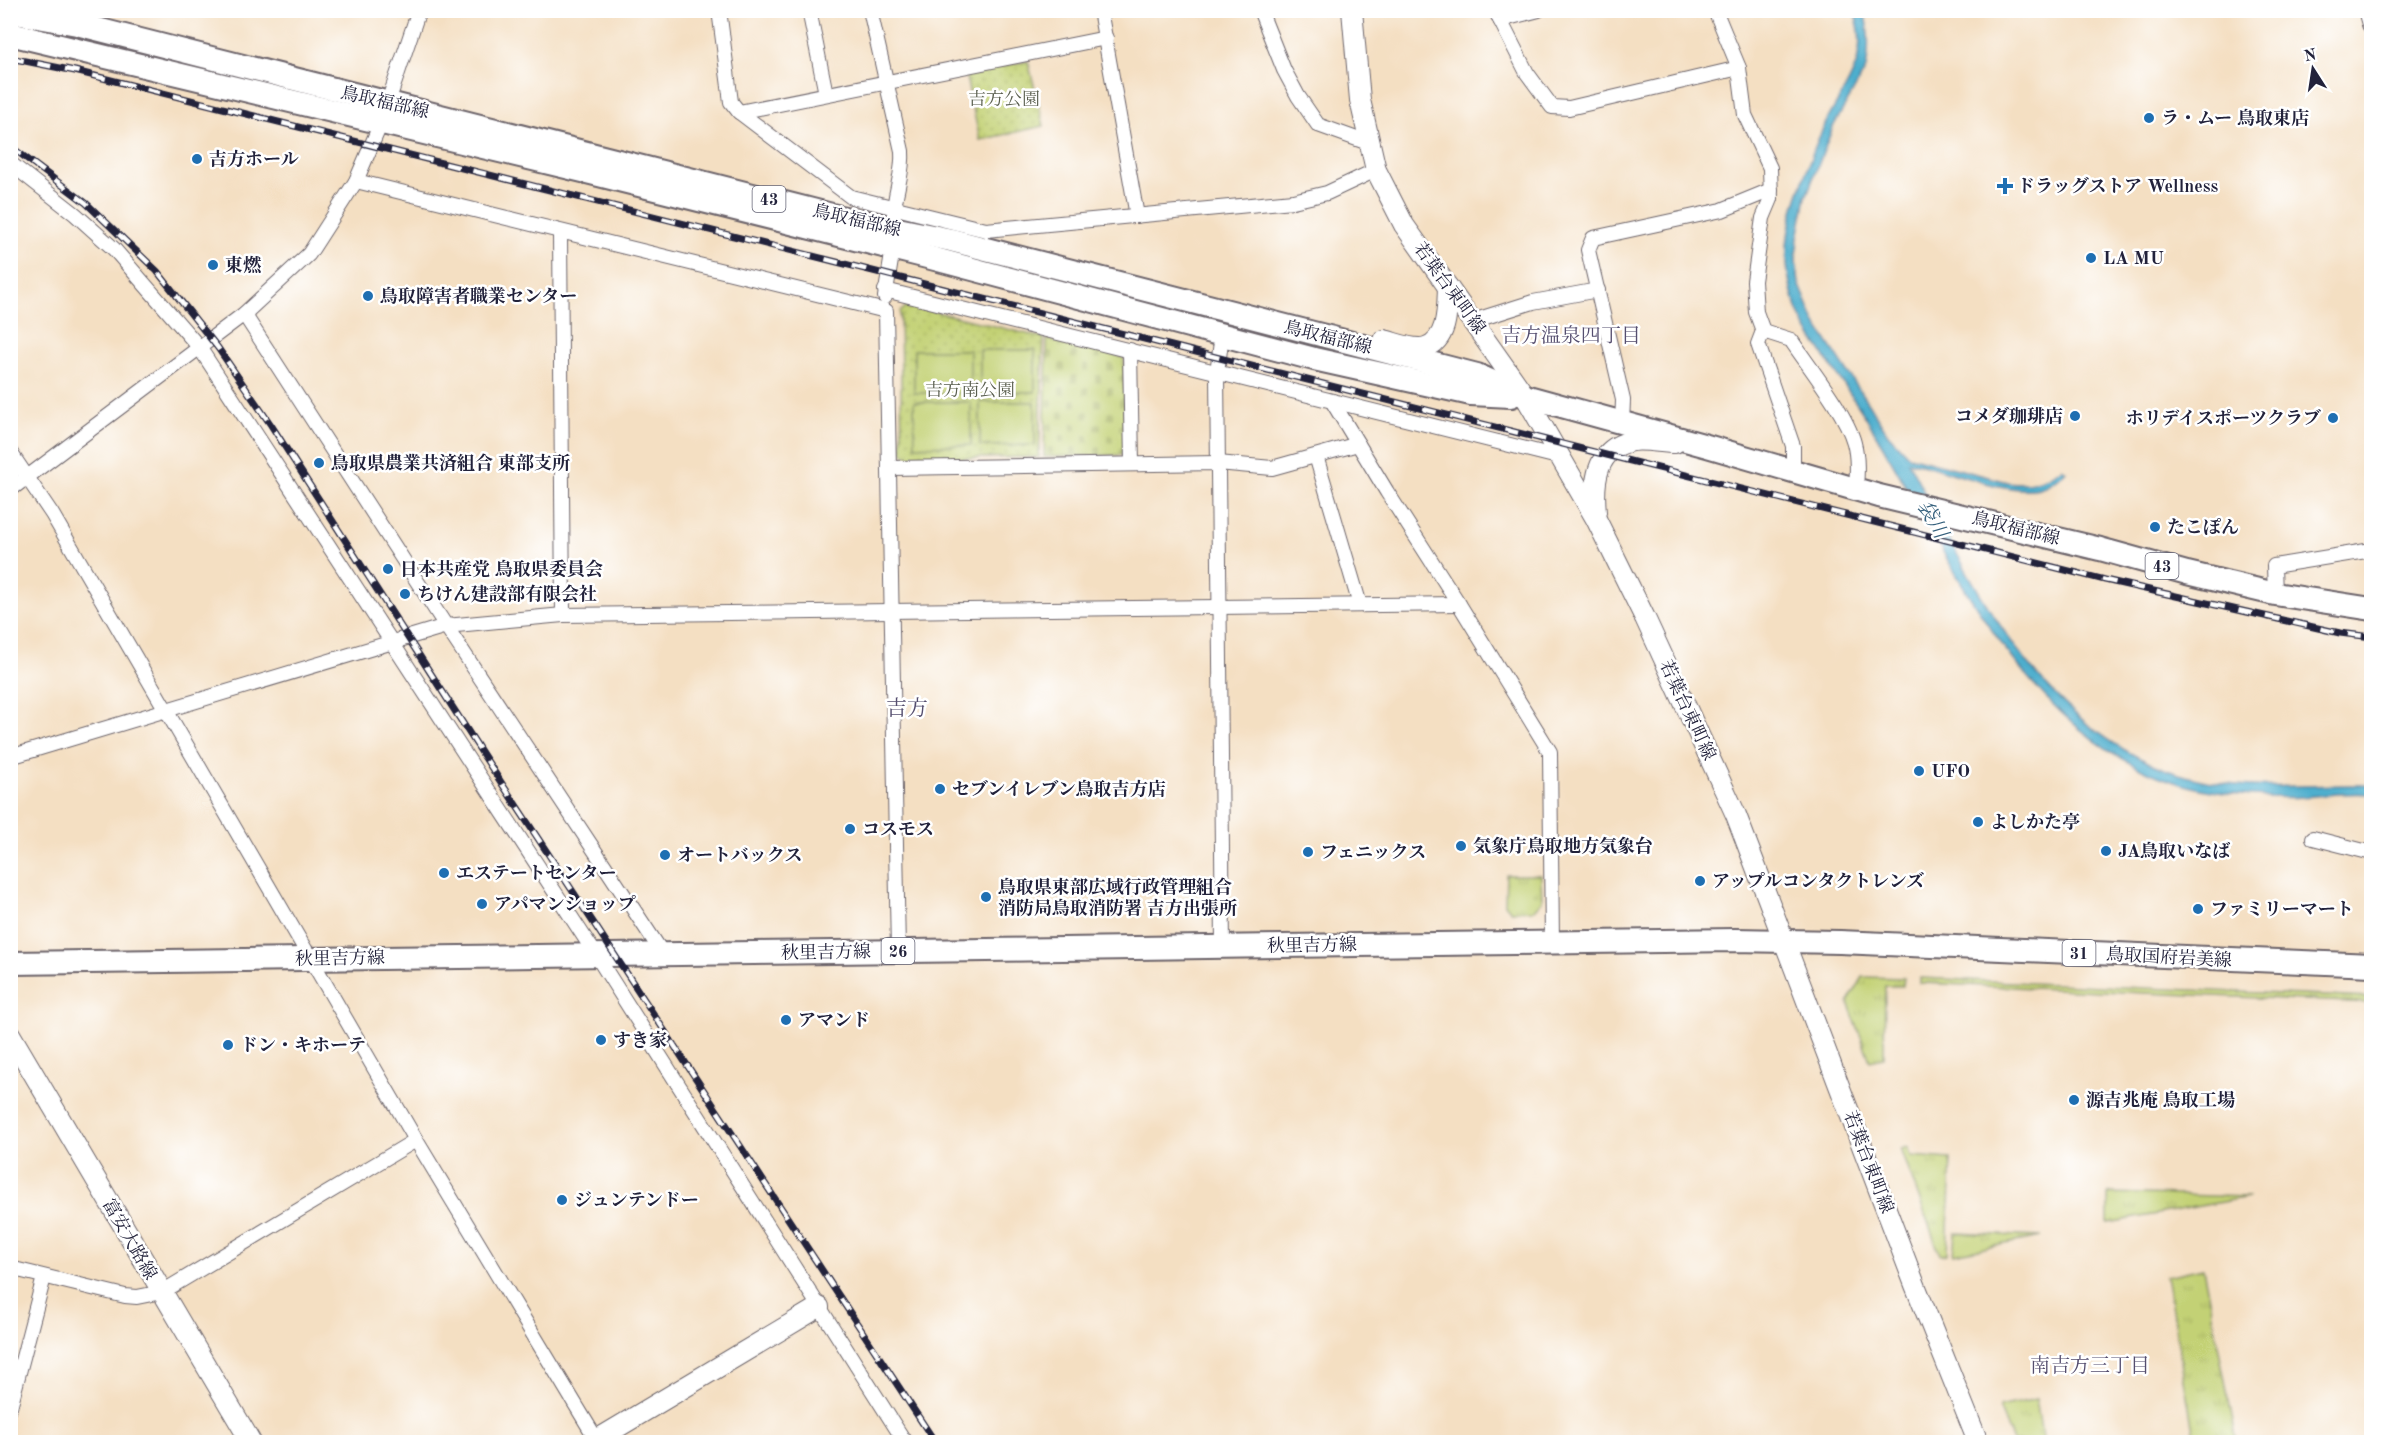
<svg xmlns="http://www.w3.org/2000/svg" width="2382" height="1453" viewBox="0 0 2382 1453" font-family="'Old Standard TT','Noto Serif JP',serif">
	<style>
		.grass { fill: url(#grass-tufts); stroke: #727a58; stroke-width: 1.5 }
		.cemetery { fill: url(#cemetery-stones); stroke: #727a58; stroke-width: 1.5 }
		.park { fill: url(#park-dots); stroke: #727a58; stroke-width: 1.5 }
		.pitch { fill: #c3d174; stroke: #727a58; stroke-width: 1.5 }
		.water { fill: #4eaecd; stroke: #386884; stroke-width: 1.5 }
		.lines { fill: none; stroke-linecap: round; stroke-linejoin: round }
		.street-casing { stroke: #6c646a; stroke-width: 16 }
		.secondary-casing { stroke: #6c646a; stroke-width: 22 }
		.primary-casing { stroke: #6c646a; stroke-width: 26 }
		.street { stroke: #fff; stroke-width: 14 }
		.secondary { stroke: #fff; stroke-width: 20 }
		.primary { stroke: #fff; stroke-width: 22 }
		.rail-casing { stroke: #22223b; stroke-width: 7 }
		.rail { stroke: #fff; stroke-width: 4.5; stroke-dasharray: 14; stroke-linecap: butt }
		.poi-dot { fill: #1f6fb2; stroke: #fff; stroke-width: 2 }
		.labels { text-anchor: middle; stroke-width: 5; stroke-linejoin: round; paint-order: stroke }
		.shield { fill: #fff; stroke: #646476; stroke-width: 1.5 }
		.shield-label { font-size: 16px; font-weight: bold; fill: #22223b }
		.park-label { font-size: 18px; fill: #5a5f4f; stroke: #fff }
		.street-label { font-size: 18px; fill: #22223b; stroke: #fff }
		.poi-label { font-size: 18px; font-weight: bold; fill: #22223b; stroke: #fff; text-anchor: start }
		.neighbourhood-label { font-size: 20px; fill: #554e6f; stroke: #fff }
		.water-label { font-size: 20px; font-style: italic; fill: #36617d; stroke: #fff }
		.quarter-label { font-size: 21px; fill: #554e6f; stroke: #fff }
	</style>
	<defs>
		<pattern id="grass-tufts" width="24" height="20" patternUnits="userSpaceOnUse" patternTransform="scale(1.5)"><rect width="24" height="20" fill="#c3d174"/><path d="M3 7l-1-3M5 7V3M7 7l1-3M15 17l-1-3M17 17v-4M19 17l1-3" fill="none" stroke="#a7b365"/></pattern>
		<pattern id="cemetery-stones" width="16" height="16" patternUnits="userSpaceOnUse" patternTransform="scale(1.5)"><rect width="16" height="16" fill="#c3d174"/><path d="M2 7V4a2 2 0 0 1 4 0v3zM10 15v-3a2 2 0 0 1 4 0v3z" fill="#a7b365"/></pattern>
		<pattern id="park-dots" width="8" height="8" patternUnits="userSpaceOnUse" patternTransform="scale(1.5)"><rect width="8" height="8" fill="#c3d174"/><path d="M2 2h.1M6 6h.1" fill="none" stroke="#a7b365" stroke-width="1.8" stroke-linecap="round"/></pattern>
	</defs>
	<rect width="100%" height="100%" fill="#fff"/>
	<filter id="ink" filterUnits="userSpaceOnUse"><feTurbulence type="fractalNoise" baseFrequency=".0167" numOctaves="2"/><feDisplacementMap in="SourceGraphic" scale="12" xChannelSelector="R" yChannelSelector="G"/><feConvolveMatrix kernelMatrix="1 2 1 2 8 2 1 2 1" color-interpolation-filters="sRGB"/></filter>
	<filter id="wash" filterUnits="userSpaceOnUse"><feTurbulence type="fractalNoise" baseFrequency=".008" numOctaves="4" result="noise"/><feDisplacementMap in="SourceGraphic" scale="24" xChannelSelector="R" yChannelSelector="G"/><feGaussianBlur stdDeviation="1.35" result="paint"/><feColorMatrix in="noise" values="0 0 0 0 0 0 0 0 0 0 0 0 0 0 0 0 0 1.4 0 .05"/><feComposite in="paint" operator="in"/></filter>
	<g filter="url(#wash)">
		<rect width="100%" height="100%" fill="#f4dfc2"/>
		<g class="grass">
			<path d="M1506 875H1541L1542 901 1534 910 1511 911 1505 904Z"/>
			<path d="M1863 977 1904 978 1903 986H1885L1884 1058 1870 1061 1848 1002Z"/>
			<path d="M1920 978 2371 998V1003L1920 983Z"/>
			<path d="M1908 1147 1911 1156 1951 1159 1947 1254 1940 1255 1901 1149Z"/>
			<path d="M2108 1193 2249 1197 2108 1223Z"/>
			<path d="M1955 1233 2041 1237 1953 1254Z"/>
			<path d="M2203 1268 2237 1442H2195L2166 1276Z"/>
			<path d="M2036 1399 2043 1442H2013L1999 1407Z"/>
		</g>
		<path class="cemetery" d="M1047 339 1124 357 1125 455 1044 457Z"/>
		<g class="park">
			<path d="M1028 61 1044 126 980 140 965 73Z"/>
			<path d="M908 305 1044 338 1039 457 910 459 902 452 900 312Z"/>
		</g>
		<g class="pitch">
			<rect x="914" y="350" width="56" height="43"/>
			<rect x="980" y="350" width="55" height="42"/>
			<path d="M914 402H971V445L915 446Z"/>
			<path d="M980 402H1035V445L980 446Z"/>
		</g>
		<path class="water" d="M1854 11H1864C1869 30 1870 49 1866 69L1833 127 1806 197 1798 238 1796 261 1799 283 1815 322 1888 434 1905 452 1909 456 2007 482C2029 485 2044 482 2062 468L2066 471C2059 477 2052 483 2043 487 2010 498 1943 467 1908 461 1977 593 2053 758 2218 783 2267 790 2314 784 2363 785L2371 786V794C2348 792 2327 795 2304 797 2271 799 2228 795 2196 788 2031 750 1955 567 1877 436 1855 398 1828 364 1805 326 1781 278 1782 239 1800 189 1807 171 1812 151 1821 133 1841 88 1873 63 1854 11Z"/>
	</g>
	<g filter="url(#ink)">
		<g class="lines">
			<defs>
				<g id="street">
					<path d="M719 10 731 102 739 112 851 197 986 230 1293 201 1327 193 1376 170"/>
					<path d="M809 10 826 94"/>
					<path d="M870 10 902 151C904 174 894 192 894 214"/>
					<path d="M1100 10 1137 216"/>
					<path d="M1260 10 1284 70 1298 96 1318 125 1368 143"/>
					<path d="M1495 10 1527 73 1552 107 1569 108 1739 68"/>
					<path d="M1715 10 1739 68 1745 115 1770 168 1771 199 1763 218 1754 281 1756 312 1763 331 1758 344 1793 446V472"/>
					<path d="M1500 20 1539 10"/>
					<path d="M739 112 1106 38"/>
					<path d="M10 163 75 214 114 249 199 347 596 955 905 1442"/>
					<path d="M356 181 886 311 898 951"/>
					<path d="M560 232 563 615"/>
					<path d="M885 290 1562 458"/>
					<path d="M885 297 894 242"/>
					<path d="M244 314 446 626 663 954"/>
					<path d="M1473 321 1533 302 1598 290"/>
					<path d="M1763 331 1791 340C1809 367 1846 413 1854 443 1858 458 1857 474 1856 489"/>
					<path d="M1222 334 1217 373 1223 946"/>
					<path d="M1130 350 1132 464"/>
					<path d="M1332 401 1387 492 1459 604 1550 752 1552 942"/>
					<path d="M1622 424 1623 400 1588 250 1593 238 1722 210 1771 190"/>
					<path d="M10 452 52 514 416 1140 598 1442"/>
					<path d="M1316 456 1360 605"/>
					<path d="M890 468 1218 463 1272 468 1358 444"/>
					<path d="M10 490 244 314 309 254 356 181 381 123 419 10"/>
					<path d="M2275 594 2274 566 2372 550"/>
					<path d="M10 757 446 626 563 615 1459 604"/>
					<path d="M2313 838 2372 853"/>
					<path d="M10 1268 125 1296 137 1297 162 1292 416 1140"/>
					<path d="M10 1407 44 1277"/>
				</g>
				<g id="secondary">
					<path d="M1352 10 1360 100 1376 170 1404 225 1525 396 1596 519 1645 618 1736 815 1915 1285 1978 1442"/>
					<path d="M2368 10 2372 24"/>
					<path d="M1384 340C1396 343 1415 351 1426 347 1449 339 1447 306 1448 287"/>
					<path d="M1596 512C1593 482 1596 448 1632 441 1645 439 1662 443 1675 443"/>
					<path d="M10 1034 251 1442"/>
					<path d="M593 1442 819 1307"/>
				</g>
				<g id="primary">
					<path d="M10 12 77 24 840 217 951 240 1477 375 1525 396 1707 446 1879 496 2100 549 2187 573 2275 594 2372 609"/>
					<path d="M10 34 583 171 931 258 1314 359 1471 394 1511 396"/>
					<path d="M10 963 1735 940 1840 942 2372 965"/>
				</g>
			</defs>
			<use href="#street" class="street-casing"/>
			<use href="#secondary" class="secondary-casing"/>
			<use href="#primary" class="primary-casing"/>
			<use href="#street" class="street"/>
			<use href="#secondary" class="secondary"/>
			<use href="#primary" class="primary"/>
			<defs>
				<g id="rail">
					<path d="M10 58 75 71 2105 580 2340 633 2372 637"/>
					<path d="M10 146 86 203 157 271 218 348 271 425 491 767 935 1442"/>
				</g>
			</defs>
			<use href="#rail" class="rail-casing"/>
			<use href="#rail" class="rail"/>
		</g>
	</g>
	<g class="poi-dot">
		<circle cx="2149" cy="118" r="6"/>
		<circle cx="197" cy="159" r="6"/>
		<path d="M2002 177h6v6h6v6h-6v6h-6v-6h-6v-6h6z"/>
		<circle cx="2091" cy="258" r="6"/>
		<circle cx="213" cy="265" r="6"/>
		<circle cx="368" cy="296" r="6"/>
		<circle cx="2075" cy="416" r="6"/>
		<circle cx="2333" cy="418" r="6"/>
		<circle cx="319" cy="463" r="6"/>
		<circle cx="2155" cy="527" r="6"/>
		<circle cx="388" cy="569" r="6"/>
		<circle cx="405" cy="594" r="6"/>
		<circle cx="1919" cy="771" r="6"/>
		<circle cx="940" cy="789" r="6"/>
		<circle cx="1978" cy="822" r="6"/>
		<circle cx="850" cy="829" r="6"/>
		<circle cx="1461" cy="846" r="6"/>
		<circle cx="2106" cy="851" r="6"/>
		<circle cx="1308" cy="852" r="6"/>
		<circle cx="665" cy="855" r="6"/>
		<circle cx="444" cy="873" r="6"/>
		<circle cx="1700" cy="881" r="6"/>
		<circle cx="986" cy="897" r="6"/>
		<circle cx="482" cy="904" r="6"/>
		<circle cx="2198" cy="909" r="6"/>
		<circle cx="786" cy="1020" r="6"/>
		<circle cx="601" cy="1040" r="6"/>
		<circle cx="228" cy="1045" r="6"/>
		<circle cx="2074" cy="1100" r="6"/>
		<circle cx="562" cy="1200" r="6"/>
	</g>
	<g class="labels">
		<g class="shield">
			<rect x="752.5" y="186" width="33" height="26" rx="4.5"/>
			<rect x="2145.5" y="553" width="33" height="26" rx="4.5"/>
			<rect x="881.5" y="938" width="33" height="26" rx="4.5"/>
			<rect x="2062.5" y="940" width="33" height="26" rx="4.5"/>
		</g>
		<g class="shield-label">
			<text x="769" y="205">43</text>
			<text x="2162" y="572">43</text>
			<text x="898" y="957">26</text>
			<text x="2079" y="959">31</text>
		</g>
		<g class="park-label">
			<text x="1004" y="105">吉方公園</text>
			<text x="970" y="396">吉方南公園</text>
		</g>
		<g class="street-label">
			<text transform="translate(385 102) rotate(13)" y="6">鳥取福部線</text>
			<text transform="translate(857 220) rotate(13)" y="6">鳥取福部線</text>
			<text transform="translate(1450 288) rotate(54)" y="6">若葉台東町線</text>
			<text transform="translate(1328 337) rotate(14)" y="6">鳥取福部線</text>
			<text transform="translate(2016 528) rotate(14)" y="6">鳥取福部線</text>
			<text transform="translate(1688 710) rotate(65)" y="6">若葉台東町線</text>
			<text transform="translate(1312 945) rotate(-1)" y="6">秋里吉方線</text>
			<text transform="translate(826 952) rotate(-1)" y="6">秋里吉方線</text>
			<text transform="translate(2169 957) rotate(3)" y="6">鳥取国府岩美線</text>
			<text transform="translate(340 958) rotate(-1)" y="6">秋里吉方線</text>
			<text transform="translate(1869 1162) rotate(69)" y="6">若葉台東町線</text>
			<text transform="translate(130 1239) rotate(60)" y="6">富安大路線</text>
		</g>
		<g class="poi-label">
			<text x="2161" y="124">ラ・ムー 鳥取東店</text>
			<text x="209" y="165">吉方ホール</text>
			<text x="2017" y="192">ドラッグストア Wellness</text>
			<text x="2103" y="264">LA MU</text>
			<text x="225" y="271">東燃</text>
			<text x="380" y="302">鳥取障害者職業センター</text>
			<text x="2063" y="422" text-anchor="end">コメダ珈琲店</text>
			<text x="2321" y="424" text-anchor="end">ホリデイスポーツクラブ</text>
			<text x="331" y="469">鳥取県農業共済組合 東部支所</text>
			<text x="2167" y="533">たこぽん</text>
			<text x="400" y="575">日本共産党 鳥取県委員会</text>
			<text x="417" y="600">ちけん建設部有限会社</text>
			<text x="1931" y="777">UFO</text>
			<text x="952" y="795">セブンイレブン鳥取吉方店</text>
			<text x="1990" y="828">よしかた亭</text>
			<text x="862" y="835">コスモス</text>
			<text x="1473" y="852">気象庁鳥取地方気象台</text>
			<text x="2118" y="857">JA鳥取いなば</text>
			<text x="1320" y="858">フェニックス</text>
			<text x="677" y="861">オートバックス</text>
			<text x="456" y="879">エステートセンター</text>
			<text x="1712" y="887">アップルコンタクトレンズ</text>
			<text x="998" y="893">鳥取県東部広域行政管理組合<tspan x="998" dy="21">消防局鳥取消防署 吉方出張所</tspan></text>
			<text x="494" y="910">アパマンショップ</text>
			<text x="2210" y="915">ファミリーマート</text>
			<text x="798" y="1026">アマンド</text>
			<text x="613" y="1046">すき家</text>
			<text x="240" y="1051">ドン・キホーテ</text>
			<text x="2086" y="1106">源吉兆庵 鳥取工場</text>
			<text x="574" y="1206">ジュンテンドー</text>
		</g>
		<g class="neighbourhood-label">
			<text x="1571" y="342">吉方温泉四丁目</text>
			<text x="2090" y="1372">南吉方三丁目</text>
		</g>
		<g class="water-label">
			<text transform="translate(1933 519) rotate(60)" y="7">袋川</text>
		</g>
		<g class="quarter-label">
			<text x="907" y="715">吉方</text>
		</g>
	</g>
	<rect width="2382" height="1453" fill="none" stroke="#fff" stroke-width="36"/>
	<g transform="translate(2313 69) rotate(348)" stroke="#ffffff" stroke-width="4.5" paint-order="stroke">
	<path d="M0-4.5L10 22L0 15L-10 22Z" fill="#22223b"/>
	<text y="-9" font-size="16" font-weight="bold" text-anchor="middle" fill="#22223b">N</text>
	</g>
</svg>
